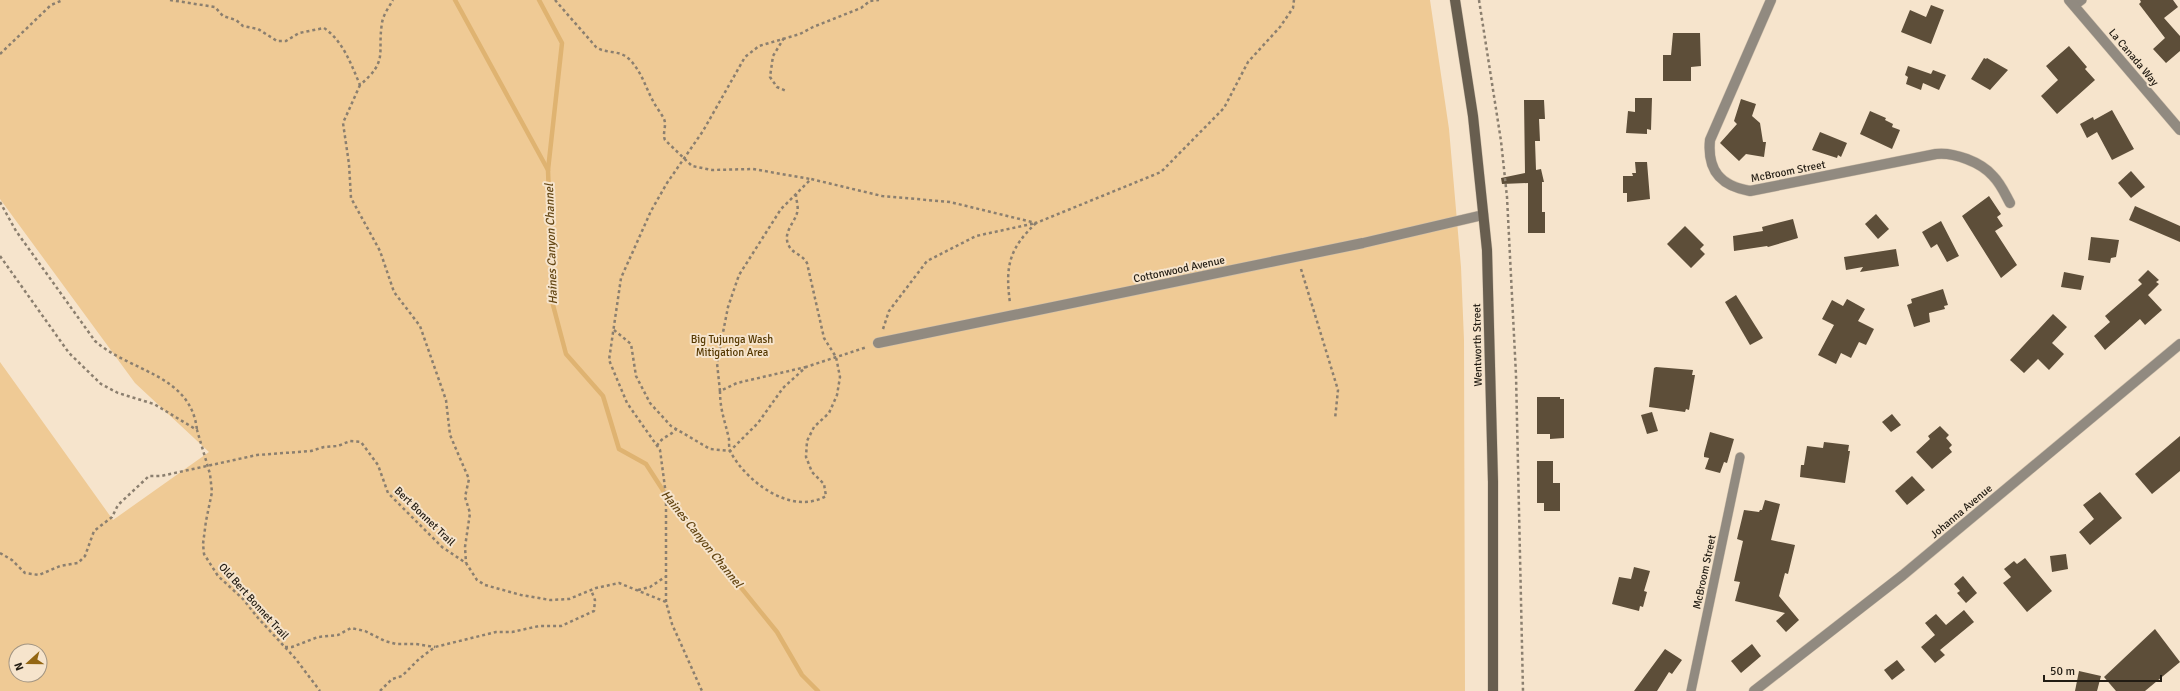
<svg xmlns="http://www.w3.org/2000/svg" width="2180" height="691" viewBox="0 0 2180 691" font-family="Signika,sans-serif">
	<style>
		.green { fill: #efca95; fill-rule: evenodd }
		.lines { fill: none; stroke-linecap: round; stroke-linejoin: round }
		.stream { stroke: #dfb371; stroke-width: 4.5 }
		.building { fill: #5d4e39 }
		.service-casing { stroke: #d0c0ab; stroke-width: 10 }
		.minor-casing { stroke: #d0c0ab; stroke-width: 11 }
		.secondary-casing { stroke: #d0c0ab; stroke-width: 11 }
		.path { stroke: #8b7f6f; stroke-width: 2.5; stroke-dasharray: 3 3; stroke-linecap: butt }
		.service { stroke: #918a80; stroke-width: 9 }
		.minor { stroke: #918a80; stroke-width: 10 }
		.secondary { stroke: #685e4f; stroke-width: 10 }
		.labels { text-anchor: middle; stroke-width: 4; stroke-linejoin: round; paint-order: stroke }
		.street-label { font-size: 11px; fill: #221c13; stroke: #f6e4cc }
		.park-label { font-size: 11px; fill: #553800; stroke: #f6e4cc }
		.water-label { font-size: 12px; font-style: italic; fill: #634512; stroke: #f6e4cc }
	</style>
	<rect width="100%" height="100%" fill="#f6e4cc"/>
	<path class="green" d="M0 0H1430L1449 129 1461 267 1464 340 1465 691H0V362L113 520 209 452 135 383 0 199ZM16 651H40V675H16Z"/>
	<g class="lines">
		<g class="stream">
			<path d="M455 0 548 170"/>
			<path d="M539 0 562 43 548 170 553 305 566 354 603 396 619 449 646 464 666 495 777 632 802 675 818 691"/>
		</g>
	</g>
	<g class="building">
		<path d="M2140 0H2173L2178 7 2164 18 2180 36V51L2166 63 2153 49 2165 38 2139 4 2141 2Z"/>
		<path d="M1931 5 1944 10 1931 44 1901 32 1910 10 1926 17Z"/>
		<path d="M1673 33H1700L1701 66 1691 67V81H1663V55H1671Z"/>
		<path d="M2069 46 2087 67 2085 69 2095 80 2057 114 2041 96 2058 80 2046 66Z"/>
		<path d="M1984 58 1986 59 1987 58 2008 70 1990 90 1971 79Z"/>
		<path d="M1908 66 1931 74 1933 70 1946 75 1939 90 1923 83 1921 90 1906 84 1908 77 1905 75Z"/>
		<path d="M1635 98H1652L1651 130 1647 129V134L1626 133 1628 111 1635 112Z"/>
		<path d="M1741 99 1756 104 1752 116 1760 123 1763 142H1766L1764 157 1746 154 1739 161 1720 143 1737 124 1734 121Z"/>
		<path d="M1524 100H1544L1545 119H1539L1540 141H1535L1536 170 1541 169 1544 182H1542V212H1545V233H1528V183L1502 184 1501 178 1525 173Z"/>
		<path d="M2112 110 2134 149 2112 160 2097 132 2087 138 2080 124 2093 117 2094 120Z"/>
		<path d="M1870 111 1886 118 1885 120 1893 124 1892 127 1900 130 1892 149 1860 134Z"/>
		<path d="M1820 132 1847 143 1841 157 1838 155 1837 158 1812 150Z"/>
		<path d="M1635 162H1647L1650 199 1627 202V193H1623V176H1633L1632 173H1636Z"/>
		<path d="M2131 171 2145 187 2131 198 2118 183Z"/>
		<path d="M1989 196 2001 214 1997 217 2003 226 1995 231 2017 265 2001 278 1962 216Z"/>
		<path d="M2135 206 2180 226V242L2129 220Z"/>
		<path d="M1876 214 1889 229 1878 239 1865 224Z"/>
		<path d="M1793 219 1798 238 1768 247 1767 246 1734 251 1733 236 1763 231 1762 227Z"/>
		<path d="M1941 221 1959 256 1947 262 1937 244 1931 248 1922 232Z"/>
		<path d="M1685 226 1704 245 1700 249 1705 254 1691 268 1667 244Z"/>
		<path d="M2091 237 2119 240 2116 257 2111 258 2110 263 2088 260Z"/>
		<path d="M1896 249 1899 266 1860 272 1863 267 1846 270 1844 257Z"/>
		<path d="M2148 270 2159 280 2156 282 2159 284 2148 295 2162 310 2145 325 2140 319 2105 350 2094 336 2110 322 2105 316 2142 284 2138 280Z"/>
		<path d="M2064 272 2084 276 2081 290 2061 287Z"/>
		<path d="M1943 289 1948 305 1944 306 1945 309 1929 313 1930 322 1914 327 1907 305 1912 303 1911 299Z"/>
		<path d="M1736 295 1763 338 1750 345 1725 302Z"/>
		<path d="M1847 299 1865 309 1858 321 1874 329 1866 345 1859 342 1851 358 1841 353 1836 364 1818 355 1834 325 1822 319 1832 300 1843 306Z"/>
		<path d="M2053 314 2067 327 2052 343 2064 354 2049 370 2038 359 2024 373 2010 360Z"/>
		<path d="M1656 367 1693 370 1692 375H1695L1689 410 1686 409 1685 412 1649 407 1654 368Z"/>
		<path d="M1537 397H1560V399H1564V438L1550 439V434H1537Z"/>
		<path d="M1652 412 1658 431 1647 434 1641 415Z"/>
		<path d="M1892 414 1901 425 1891 432 1882 422Z"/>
		<path d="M1940 426 1949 435 1946 438 1952 445 1949 448 1952 452 1932 469 1916 452 1930 439 1928 436Z"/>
		<path d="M1710 432 1734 439 1727 463 1724 462 1720 473 1705 469 1709 458 1704 457V454Z"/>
		<path d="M2180 436V471L2152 494 2135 474Z"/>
		<path d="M1824 442 1849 445 1848 451H1850L1845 483 1800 477 1801 465H1804L1807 446 1823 448Z"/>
		<path d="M1537 461H1553V483H1560V511H1544V503H1537Z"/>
		<path d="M1912 476 1925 490 1907 505 1895 491Z"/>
		<path d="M2100 492 2122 518 2090 545 2079 532 2094 519 2083 505Z"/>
		<path d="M1765 500 1780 504 1771 540 1795 545 1788 574 1785 573 1779 596 1799 620 1786 632 1776 621 1785 613 1735 601 1740 582 1734 581 1743 541 1737 539 1744 510 1759 512 1760 510H1762Z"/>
		<path d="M2066 554 2068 569 2052 572 2050 556Z"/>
		<path d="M2025 558 2052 591 2027 612 2003 583 2011 577 2004 569 2014 561 2017 564Z"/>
		<path d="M1634 567 1650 571 1644 591 1647 592 1643 607 1640 606 1639 611 1612 604 1619 577 1631 579Z"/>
		<path d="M1963 576 1977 593 1966 603 1957 593 1960 591 1954 584Z"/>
		<path d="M1964 610 1974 622 1940 650 1945 655 1935 663 1921 647 1935 635 1925 623 1936 614 1946 625Z"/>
		<path d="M2155 629 2180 662 2145 691H2116L2104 677Z"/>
		<path d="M1752 644 1761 656 1741 673 1731 661Z"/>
		<path d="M1665 649 1682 660 1672 674 1669 672 1657 691H1634Z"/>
		<path d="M1897 660 1905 670 1892 680 1884 670Z"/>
		<path d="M2079 671 2101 676 2097 691H2075Z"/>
	</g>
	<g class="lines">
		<defs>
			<g id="service">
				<path d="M2074 6 2082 0"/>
				<path d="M1691 691 1740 457"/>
			</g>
			<g id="minor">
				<path d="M1771 0 1710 140C1707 170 1720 186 1750 191L1936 154C1954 152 1981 162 1993 176 2001 184 2005 194 2010 203"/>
				<path d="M2069 0 2180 130"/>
				<path d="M878 343 1363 243 1483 215"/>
				<path d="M1754 691 1903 575 2180 344"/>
			</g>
			<path id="secondary" d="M1455 0 1473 116 1487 250 1493 482V691"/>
		</defs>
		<use href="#service" class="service-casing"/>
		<use href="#minor" class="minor-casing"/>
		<use href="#secondary" class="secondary-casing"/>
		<g class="path">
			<path d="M170 0 215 7 223 16 236 20 243 26 258 29 277 41H286L299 33 324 28C343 41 351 64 360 85 389 60 377 54 382 23 383 15 389 7 393 0"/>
			<path d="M555 0 596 47C606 54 619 50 628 58 641 70 645 86 653 101 656 107 661 113 664 119 667 126 662 133 665 140L692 166 712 170 753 169 810 179"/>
			<path d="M1479 0 1501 141 1507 197 1516 375 1523 691"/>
			<path d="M784 38 773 56 770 77 777 87 786 91"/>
			<path d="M0 54 51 5 63 0"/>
			<path d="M360 85 343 123 349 164 351 198 380 251 394 292 420 326 446 400 450 435 469 479 465 497 470 513 465 547 466 563"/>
			<path d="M796 194C796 200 799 208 797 213 794 224 782 233 789 246 793 254 802 254 807 263L824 338 836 357 840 377 837 395 829 413 814 427 807 441 806 457 812 472 824 484 826 496C792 516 746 482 730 451 729 448 729 443 729 439 725 421 720 410 720 391L737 383 806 367"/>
			<path d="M0 202 16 231 95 341C130 372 191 374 197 430"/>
			<path d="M0 256 69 353 101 384 118 393 154 404 197 430 210 474 212 492 206 521 203 544 204 554 218 576 243 599 258 618 295 658 320 691"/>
			<path d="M1301 269 1338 390 1335 419"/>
			<path d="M883 329 889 311 927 261 976 236 1036 223C1009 249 1005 266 1010 303"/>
			<path d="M614 330 631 344 636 376 650 403 671 426 710 449 730 451 758 423 783 388 806 367 867 347"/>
			<path d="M720 391 717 363 728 307 739 275 781 209 811 179 882 196 950 202 1036 223 1161 172 1224 108 1248 62 1280 27 1293 8 1294 0"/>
			<path d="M657 446C661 437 671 436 676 429"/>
			<path d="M0 553 12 560 25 573 39 575 60 566 78 563 85 556 94 531 112 517 118 505 149 476H161L257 455 311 451 324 447 338 446 350 441 361 442 378 465 388 493 442 547 466 563 477 580 485 585 521 595 550 600 569 599 596 588 619 583 666 602 672 624 702 691"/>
			<path d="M638 590 650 587 665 577"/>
			<path d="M666 602V495L660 450 627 403 609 360 621 278 651 211 667 183 703 131 745 57 759 46 800 34 813 27 861 8 870 1 879 0"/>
			<path d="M285 647H292L318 637 338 635 351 628 365 631 385 641 396 644H416L435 647"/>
			<path d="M380 691 392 679 402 676 419 659 435 647 496 632H512L539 626H561L594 611 595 600 591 590"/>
		</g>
		<use href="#service" class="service"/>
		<use href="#minor" class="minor"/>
		<use href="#secondary" class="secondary"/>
	</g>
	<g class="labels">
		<g class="street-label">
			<text transform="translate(2134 57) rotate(50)" y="4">La Canada Way</text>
			<text transform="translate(1788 171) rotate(-11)" y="4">McBroom Street</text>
			<text transform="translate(1179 269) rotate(-12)" y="4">Cottonwood Avenue</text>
			<text transform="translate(1477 345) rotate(-91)" y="4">Wentworth Street</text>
			<text transform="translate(1961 511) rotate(-40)" y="4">Johanna Avenue</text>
			<text transform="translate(425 516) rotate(44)" y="4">Bert Bonnet Trail</text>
			<text transform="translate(1704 572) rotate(-78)" y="4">McBroom Street</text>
			<text transform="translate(254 601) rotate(48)" y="4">Old Bert Bonnet Trail</text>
		</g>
		<g class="park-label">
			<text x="732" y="343">Big Tujunga Wash<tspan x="732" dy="13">Mitigation Area</tspan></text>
		</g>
		<g class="water-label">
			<text transform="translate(551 244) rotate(-92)" y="4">Haines Canyon Channel</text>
			<text transform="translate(702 539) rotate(51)" y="4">Haines Canyon Channel</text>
		</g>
	</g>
	<g transform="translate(28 663) rotate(249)"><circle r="19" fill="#f6e4cc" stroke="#a19482"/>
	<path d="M0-3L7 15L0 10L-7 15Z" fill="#936612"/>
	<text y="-6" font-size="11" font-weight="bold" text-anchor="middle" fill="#221c13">N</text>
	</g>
	<path d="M2044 675v6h117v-6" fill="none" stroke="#221c13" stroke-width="2"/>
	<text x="2050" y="675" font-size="12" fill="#221c13" stroke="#f6e4cc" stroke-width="3" paint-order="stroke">50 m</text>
</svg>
